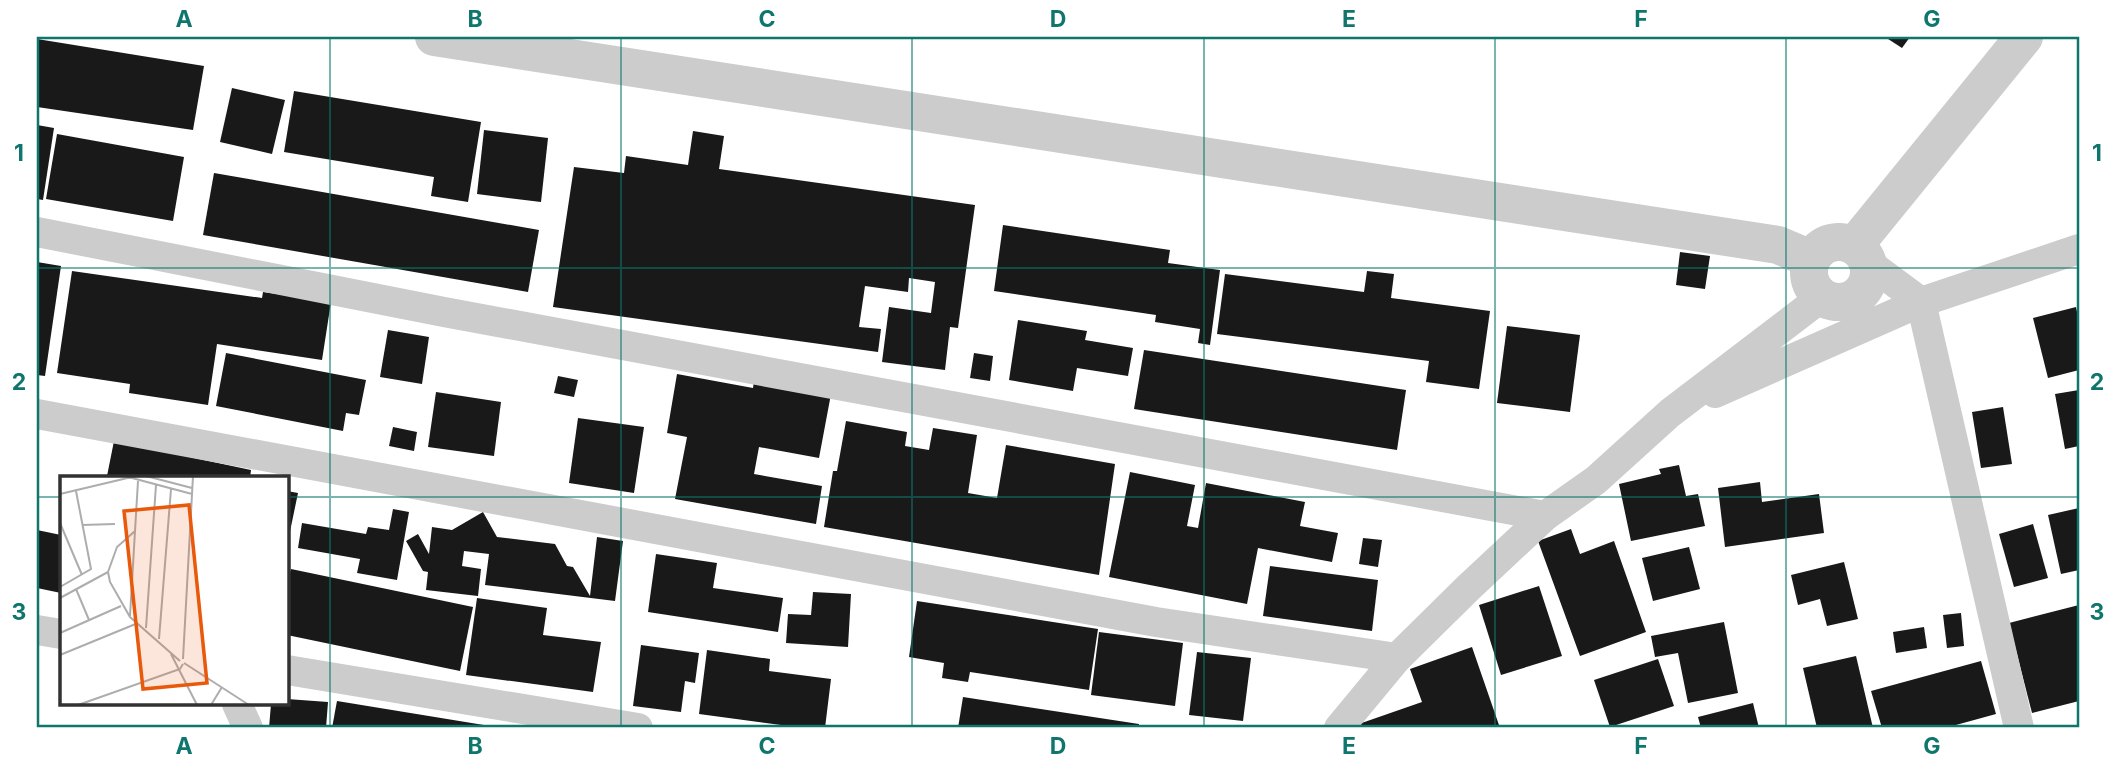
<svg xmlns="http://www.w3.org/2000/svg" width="2116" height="765" viewBox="0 0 2116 765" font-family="Inter,sans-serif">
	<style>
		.building { fill: #191919 }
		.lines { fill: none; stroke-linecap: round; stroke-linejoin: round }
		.minor { stroke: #ccc; stroke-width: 30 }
		.tertiary { stroke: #ccc; stroke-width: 38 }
		.grid { fill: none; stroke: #0f766e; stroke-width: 2; stroke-opacity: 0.55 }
		.inset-road { fill: none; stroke: #adadad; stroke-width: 2 }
		.view { fill: #e8590c; fill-opacity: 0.15; stroke: #e8590c; stroke-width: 3.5 }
		.inset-edge { fill: none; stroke: #323232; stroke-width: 3.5 }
		.neatline { fill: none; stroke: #0f766e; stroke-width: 2.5 }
		.grid-label { font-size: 23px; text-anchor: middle; font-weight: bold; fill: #0f766e }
	</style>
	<rect width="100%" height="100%" fill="#fff"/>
	<g class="building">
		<path d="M1885 37H1910L1902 48Z"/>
		<path d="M37 39 204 66 193 130 37 107Z"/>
		<path d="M232 88 285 100 272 154 220 142Z"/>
		<path d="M294 91 481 122 468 202 431 196 434 177 284 152Z"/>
		<path d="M37 125 54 128 43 200 37 199Z"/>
		<path d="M484 130 548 138 541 202 477 194Z"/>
		<path d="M693 131 724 136 719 169 975 205 958 328 950 327 945 370 882 362 889 307 931 313 935 282 909 278 908 292 865 286 859 327 881 329 878 352 553 307 574 167 624 173 626 156 688 165Z"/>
		<path d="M57 134 184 157 173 221 46 199Z"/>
		<path d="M214 173 539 230 528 292 203 235Z"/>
		<path d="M1003 225 1170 250 1168 263 1220 270 1210 345 1198 343 1200 329 1155 322 1156 315 994 291Z"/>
		<path d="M1680 252 1710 256 1705 289 1676 285Z"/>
		<path d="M37 262 61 266 45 376 37 375Z"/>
		<path d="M72 271 262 298 263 292 331 302 322 360 217 344 208 405 129 393 130 384 57 373Z"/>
		<path d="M1367 271 1394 274 1391 298 1490 311 1479 389 1426 382 1429 361 1217 334 1225 274 1364 292Z"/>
		<path d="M2076 307 2079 322V370L2048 378 2033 318Z"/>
		<path d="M1018 320 1087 331 1085 340 1133 348 1128 376 1077 368 1073 391 1009 380Z"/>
		<path d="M1507 326 1580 335 1570 412 1497 403Z"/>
		<path d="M388 330 429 337 422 384 380 377Z"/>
		<path d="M1144 350 1406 390 1397 450 1134 409Z"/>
		<path d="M226 353 366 380 359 415 346 413 343 431 216 406Z"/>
		<path d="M974 353 993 356 990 381 970 378Z"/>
		<path d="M677 374 753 388 754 381 831 394 819 458 759 447 754 474 822 486 816 524 675 499 687 437 667 433Z"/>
		<path d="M558 376 578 380 574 397 554 393Z"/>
		<path d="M2079 390V446L2065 449 2055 394Z"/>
		<path d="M436 392 501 402 494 456 428 447Z"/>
		<path d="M2003 407 2012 464 1981 468 1972 412Z"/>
		<path d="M578 418 644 427 634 493 569 483Z"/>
		<path d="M846 421 907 432 905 446 929 450 933 428 977 435 968 493 997 498 1006 445 1115 464 1099 575 824 527 833 471H837Z"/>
		<path d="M393 427 417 432 414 451 389 446Z"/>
		<path d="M114 441 251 470 250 478 107 476Z"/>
		<path d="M1679 465 1686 496 1698 494 1705 526 1631 541 1619 484 1661 474 1659 469Z"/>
		<path d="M1130 472 1195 485 1187 526 1198 528 1206 483 1305 502 1300 526 1338 533 1332 562 1258 548 1247 604 1109 577Z"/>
		<path d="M1760 482 1762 502 1819 494 1824 533 1725 547 1718 488Z"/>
		<path d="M287 491 298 493 288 541H287Z"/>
		<path d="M2079 508V570L2061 574 2048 515Z"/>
		<path d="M393 509 409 512 397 580 357 573 360 559 298 548 302 523 366 534 368 527 389 530Z"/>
		<path d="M483 512 497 537 555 544 567 566 573 567 590 596 597 537 623 541 615 601 485 585 489 554 464 551 462 566 481 569 478 596 426 590 428 572 423 571 406 541 418 534 429 554 432 527 452 530Z"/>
		<path d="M2033 524 2048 578 2014 587 1999 534Z"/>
		<path d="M1571 529 1580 554 1614 541 1646 632 1580 656 1538 541Z"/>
		<path d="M37 530 61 535V593L37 588Z"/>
		<path d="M1363 538 1382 540 1378 567 1359 564Z"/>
		<path d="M1689 547 1700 589 1653 601 1642 558Z"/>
		<path d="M656 554 717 563 713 588 783 598 778 632 648 612Z"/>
		<path d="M1844 562 1858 619 1827 626 1820 599 1798 605 1791 575Z"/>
		<path d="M1270 566 1378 580 1372 631 1263 616Z"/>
		<path d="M291 569 473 607 460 671 287 635V583Z"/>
		<path d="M1539 586 1562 656 1501 675 1479 605Z"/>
		<path d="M813 592 851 594 848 647 786 643 788 614 811 615Z"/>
		<path d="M477 598 547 608 543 635 601 642 593 692 466 675Z"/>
		<path d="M917 601 1098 629 1089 690 970 672 968 682 942 678 944 663 909 657Z"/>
		<path d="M2079 605V701L2032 713 2009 623Z"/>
		<path d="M1961 613 1964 646 1947 648 1943 615Z"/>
		<path d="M1724 622 1738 693 1688 703 1678 653 1655 657 1651 636Z"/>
		<path d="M1924 627 1927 648 1896 653 1893 632Z"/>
		<path d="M1099 632 1183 643 1175 706 1091 695Z"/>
		<path d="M641 645 699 653 695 683 685 681 681 712 633 706Z"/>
		<path d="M1472 647 1500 728H1354L1353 726 1422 702 1410 669Z"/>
		<path d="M707 650 770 659 769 671 831 679 825 728H804L699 714Z"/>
		<path d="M1197 652 1251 658 1243 721 1189 715Z"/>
		<path d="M1856 656 1873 728H1817L1803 668Z"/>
		<path d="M1658 659 1674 706 1610 727 1594 680Z"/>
		<path d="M1981 661 1996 714 1945 728H1882L1871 691Z"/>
		<path d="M963 697 1139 724V728H958Z"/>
		<path d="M287 699 328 702 326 728H269L271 704H287Z"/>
		<path d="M337 701 496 727V728H332Z"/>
		<path d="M1753 703 1759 728H1701L1698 717Z"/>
	</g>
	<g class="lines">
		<g class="minor">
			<path d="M37 232 444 312 1545 516"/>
			<path d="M1867 262 1921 302 2019 728"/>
			<path d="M1715 393 1921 302 2079 249"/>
			<path d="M37 414 1156 622 1397 658"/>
			<path d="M37 630 61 634"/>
			<path d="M287 670 638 728"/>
			<path d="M237 704 248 728"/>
			<path d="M1339 728 1397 658 1468 588 1545 516 1596 480 1670 413 1822 297"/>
		</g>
		<g class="tertiary">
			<path d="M434 37 1778 245 1811 259"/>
			<circle cx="1839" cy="272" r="30"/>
			<path d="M1854 246 2024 37"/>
		</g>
	</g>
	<path class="grid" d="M330 37V728M621 37V728M912 37V728M1204 37V728M1495 37V728M1786 37V728M37 268H2079M37 497H61M287 497H2079"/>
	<g transform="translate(60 476)">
		<rect width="229" height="229" fill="#fff"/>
		<path class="inset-road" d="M86 0 132 12M72 2 132 18M78 5 75 55 57 71 48 96 50 106 70 141 120 185M0 18 76 0M0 47 22 99M22 49 55 48M0 111 31 93 16 15M16 113 29 144M0 122 48 96M70 140 75 55M86 152 96 9M0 157 61 130M99 163 111 13M111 178 137 229M0 179 78 147M123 183 133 0M124 187 189 229M18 229 120 193 123 188M151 229 162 211"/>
		<path class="view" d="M129 29 147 207 83 213 64 35Z"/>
		<rect width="229" height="229" class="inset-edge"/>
	</g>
	<rect width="2116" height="765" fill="none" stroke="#ffffff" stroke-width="77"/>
	<rect x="38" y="38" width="2040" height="688" class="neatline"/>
	<g class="grid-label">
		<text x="184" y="27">A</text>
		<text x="475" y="27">B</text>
		<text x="767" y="27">C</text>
		<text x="1058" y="27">D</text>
		<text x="1349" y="27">E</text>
		<text x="1641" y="27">F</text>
		<text x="1932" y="27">G</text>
		<text x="19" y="161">1</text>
		<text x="2097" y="161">1</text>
		<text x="19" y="390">2</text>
		<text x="2097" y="390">2</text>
		<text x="19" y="620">3</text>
		<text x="2097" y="620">3</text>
		<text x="184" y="754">A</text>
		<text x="475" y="754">B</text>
		<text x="767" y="754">C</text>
		<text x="1058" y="754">D</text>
		<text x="1349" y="754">E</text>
		<text x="1641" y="754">F</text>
		<text x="1932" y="754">G</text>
	</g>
</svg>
